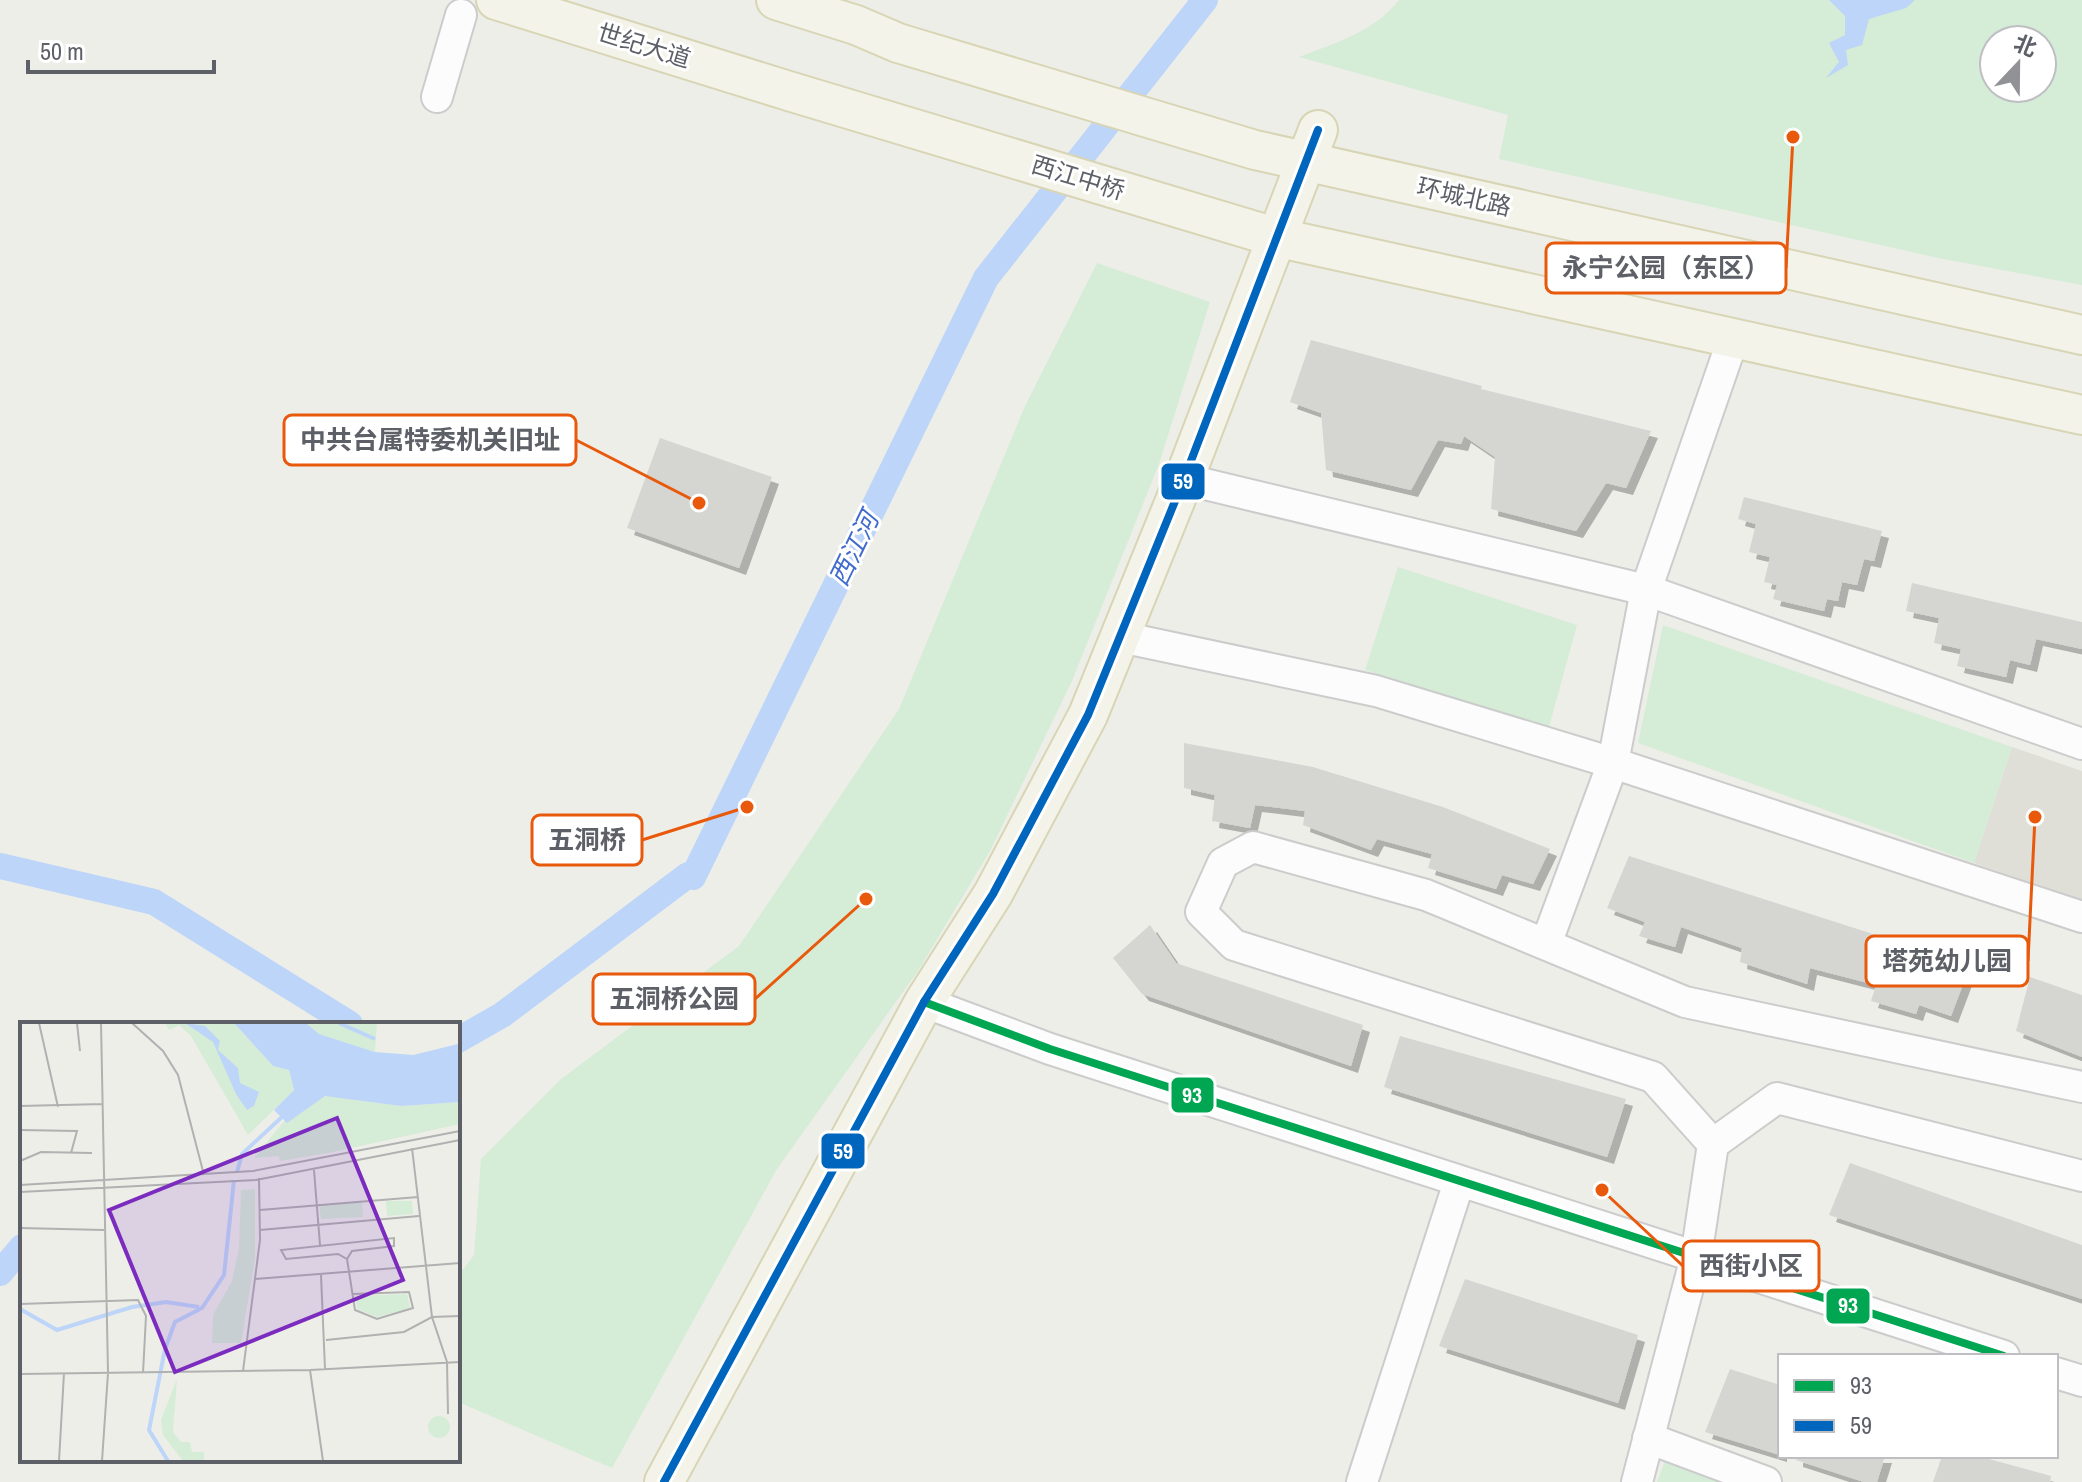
<svg xmlns="http://www.w3.org/2000/svg" width="2082" height="1482" viewBox="0 0 2082 1482" font-family="'Archivo Narrow','Noto Sans SC',sans-serif">
	<style>
		.education { fill: #dfded7 }
		.green { fill: #d5ecd7; fill-rule: evenodd }
		.water { fill: #bdd5f8 }
		.lines { fill: none; stroke-linecap: round; stroke-linejoin: round }
		.canal { stroke: #bdd5f8; stroke-width: 26 }
		.building { fill: #d5d5d2; filter: url(#shadow) }
		.minor-casing { stroke: #cbcccb; stroke-width: 34 }
		.major-casing { stroke: #d8d5b5; stroke-width: 42 }
		.minor { stroke: #fcfcfc; stroke-width: 30 }
		.major { stroke: #f3f3e9; stroke-width: 38 }
		.bus-1-casing { stroke: #fff; stroke-width: 14 }
		.bus-2-casing { stroke: #fff; stroke-width: 14 }
		.bus-1 { stroke: #00a651; stroke-width: 8 }
		.bus-2 { stroke: #0065bd; stroke-width: 8 }
		.labels { text-anchor: middle; stroke-width: 6; stroke-linejoin: round; paint-order: stroke }
		.street-label { font-size: 24px; fill: #5e6068; stroke: #fff }
		.water-label { font-size: 26px; font-style: italic; fill: #406bcd; stroke: #fff }
		.inset-river { fill: none; stroke: #bdd5f8; stroke-width: 4 }
		.inset-road { fill: none; stroke: #b0b1b1; stroke-width: 2 }
		.view { fill: #7b2cbf; fill-opacity: 0.15; stroke: #7b2cbf; stroke-width: 4 }
		.inset-edge { fill: none; stroke: #5e6068; stroke-width: 4 }
		.leader { fill: none; stroke: #e8590c; stroke-width: 3 }
		.callout-dot { fill: #e8590c; stroke: #fff; stroke-width: 3 }
		.callout { fill: #fff; stroke: #e8590c; stroke-width: 3 }
		.callout-label { font-size: 26px; text-anchor: middle; font-weight: bold; fill: #5e6068 }
		.line-badge { stroke: #fff; stroke-width: 3 }
		.badge-label { font-size: 22px; text-anchor: middle; font-weight: bold; fill: #fff }
	</style>
	<defs>
		<filter id="shadow"><feDropShadow dx="7" dy="7" stdDeviation="0" flood-color="#0004"/></filter>
	</defs>
	<rect width="100%" height="100%" fill="#eeeee9"/>
	<path class="education" d="M2012 747 2082 771V900L1974 863Z"/>
	<g class="green">
		<path d="M1399 0H2082V285L1938 258 1499 159 1508 115 1299 57C1335 43 1374 32 1399 0ZM1994 40H2042V88H1994Z"/>
		<path d="M1097 263 1210 302 1159 464 1072 681 990 851 918 971 777 1169 612 1468 458 1402V1276L474 1255 481 1159 561 1079 739 946 899 709 1025 406Z"/>
		<path d="M1398 567 1577 625 1549 727 1365 670Z"/>
		<path d="M1663 625 2012 747 1974 863 1638 743Z"/>
		<path d="M1666 1458 1723 1482H1657Z"/>
	</g>
	<path class="water" d="M1829 0H1915L1906 8 1869 19 1862 45 1846 50 1848 65 1826 78 1839 62 1829 43 1845 35V16Z"/>
	<g class="lines">
		<g class="canal">
			<path d="M0 866 154 902 350 1024"/>
			<path d="M458 1040 502 1015 688 875 693 877 986 278 1205 0"/>
			<path d="M0 1273 22 1247"/>
		</g>
	</g>
	<g class="building">
		<path d="M1311 340 1482 386 1481 389 1651 431 1626 488 1606 483 1576 531 1491 509 1495 457 1464 436 1461 444 1438 440 1411 490 1326 470 1321 413 1290 402Z"/>
		<path d="M660 438 772 477 739 568 627 528Z"/>
		<path d="M1744 497 1882 531 1874 561 1864 559 1857 585 1842 582 1838 601 1827 599 1824 611 1773 599 1777 585 1764 582 1770 557 1749 552 1756 524 1738 519Z"/>
		<path d="M1912 583 2082 622V649L2036 639 2030 665 2010 660 2006 677 1957 666 1961 649 1934 643 1939 618 1906 611Z"/>
		<path d="M1184 743 1313 767 1443 807 1550 849 1533 884 1502 875 1496 889 1428 868 1432 854 1377 839 1371 850 1303 825 1305 811 1255 805 1250 828 1212 821 1215 795 1184 788Z"/>
		<path d="M1629 856 1873 934 1968 971 1951 1016 1919 1005 1916 1014 1871 1001 1876 985 1810 968 1807 984 1740 962 1742 948 1681 927 1675 947 1639 936 1645 922 1607 908Z"/>
		<path d="M1150 925 1176 963 1363 1025 1351 1066 1142 994 1113 958Z"/>
		<path d="M2030 977 2082 995V1057L2016 1031Z"/>
		<path d="M1400 1036 1626 1099 1607 1157 1384 1087Z"/>
		<path d="M1850 1163 2082 1245V1299L1829 1215Z"/>
		<path d="M1465 1279 1638 1335 1618 1403 1439 1346Z"/>
		<path d="M1730 1369 1780 1385V1455L1705 1432Z"/>
		<path d="M1796 1456H1885L1877 1482H1864L1796 1460Z"/>
		<path d="M1942 1456H1978L2051 1476 2050 1482H1933Z"/>
	</g>
	<g class="lines">
		<defs>
			<g id="minor">
				<path d="M437 97 461 15"/>
				<path d="M1184 479 1646 590 2082 744"/>
				<path d="M1121 637 1376 691 1613 763 2082 917"/>
				<path d="M1546 944 1613 763 1646 590 1733 339"/>
				<path d="M924 1002 1050 1049 2004 1356"/>
				<path d="M1713 1144 1653 1077 1234 945 1201 912 1223 863 1253 847 1426 895 1685 1002 2082 1087"/>
				<path d="M2056 1373 2082 1381"/>
				<path d="M1648 1438 1766 1482"/>
				<path d="M1362 1482 1459 1182"/>
				<path d="M1637 1482 1696 1257 1713 1144 1777 1098 2082 1176"/>
			</g>
			<g id="major">
				<path d="M496 0 792 92 1275 237 2082 415"/>
				<path d="M776 0 856 25 898 43 1255 150 2082 335"/>
				<path d="M664 1482 924 1002 993 894 1088 715 1184 479 1318 130"/>
			</g>
		</defs>
		<use href="#minor" class="minor-casing"/>
		<use href="#major" class="major-casing"/>
		<use href="#minor" class="minor"/>
		<use href="#major" class="major"/>
		<defs>
			<path id="bus-1" d="M924 1002 1050 1049 2004 1356"/>
			<path id="bus-2" d="M664 1482 924 1002 993 894 1088 715 1184 479 1318 130"/>
		</defs>
		<use href="#bus-1" class="bus-1-casing"/>
		<use href="#bus-2" class="bus-2-casing"/>
		<use href="#bus-1" class="bus-1"/>
		<use href="#bus-2" class="bus-2"/>
	</g>
	<g class="labels">
		<g class="street-label">
			<text transform="translate(644 46) rotate(17)" y="8">世纪大道</text>
			<text transform="translate(1078 178) rotate(17)" y="8">西江中桥</text>
			<text transform="translate(1464 197) rotate(13)" y="8">环城北路</text>
		</g>
		<g class="water-label">
			<text transform="translate(854 549) rotate(-64)" y="9">西江河</text>
		</g>
	</g>
	<g transform="translate(20 1022)">
		<rect width="440" height="440" fill="#eeeee9"/>
		<path d="M145 1H214L253 44 269 48 274 68 228 113 171 14 159 3 149 8ZM286 1H357L355 30 299 12ZM311 74 381 84 440 80V102L313 130 260 139 259 134 234 136 264 99 298 75ZM235 167V237L221 321H192L193 293 212 259 219 226 221 168ZM366 179H392L393 192 367 194ZM342 180 343 195 301 197 299 183ZM387 272 390 285 383 288 357 295 337 287 336 274ZM157 357 153 410 161 420H170L172 430H184V439H163L143 413 141 398ZM408 405a11 11 0 1 1 22 0a11 11 0 1 1-22 0Z" fill="#d5ecd7"/>
		<path d="M165 1 185 4 200 19 198 28 218 46 220 61 239 70 234 84 227 88 216 72 193 20ZM214 1H286L299 12 355 30 393 33 438 22 440 80 381 84 305 74 267 101 254 88 274 68 269 48 253 44Z" fill="#bdd5f8"/>
		<path class="inset-river" d="M319 1 355 17M217 150 222 132 263 94M0 287 37 308 112 285 146 280 179 285M148 439 129 408 145 327 155 300 182 286 204 253 214 158"/>
		<path class="inset-road" d="M19 1 38 85M57 1 60 29M81 1 88 351 82 439M112 1 143 29 158 53 184 153M0 84 83 82M0 108 57 109 51 131M392 126 412 295 427 340 428 392M0 139 21 130 72 131M294 148 300 223M0 163 233 149 440 109M0 170 236 158 440 118M240 188 398 175M0 206 84 208M240 208 399 194M327 237 318 232 266 237 261 228 374 216V224L332 229 327 237 335 288 357 297 393 286 389 270 333 272M301 253 305 347M235 257 440 241M0 282 118 278 126 294 123 351M306 318 384 310 412 295 440 294M290 348 440 340M223 349 240 218 239 156M0 352 290 348 303 439M39 439 44 351"/>
		<path class="view" d="M317 96 383 258 155 350 89 188Z"/>
		<rect width="440" height="440" class="inset-edge"/>
	</g>
	<path class="leader" d="M1793 137L1786 268M699 503L576 440M747 807L642 840M2035 817L2028 961M866 899L755 999M1602 1190L1683 1266"/>
	<g class="callout-dot">
		<circle cx="1793" cy="137" r="8"/>
		<circle cx="699" cy="503" r="8"/>
		<circle cx="747" cy="807" r="8"/>
		<circle cx="2035" cy="817" r="8"/>
		<circle cx="866" cy="899" r="8"/>
		<circle cx="1602" cy="1190" r="8"/>
	</g>
	<g class="callout">
		<rect x="1546" y="243" width="240" height="50" rx="8"/>
		<rect x="284" y="415" width="292" height="50" rx="8"/>
		<rect x="532" y="815" width="110" height="50" rx="8"/>
		<rect x="1866" y="936" width="162" height="50" rx="8"/>
		<rect x="593" y="974" width="162" height="50" rx="8"/>
		<rect x="1683" y="1241" width="136" height="50" rx="8"/>
	</g>
	<g class="callout-label">
		<text x="1666" y="277">永宁公园（东区）</text>
		<text x="430" y="449">中共台属特委机关旧址</text>
		<text x="587" y="849">五洞桥</text>
		<text x="1947" y="970">塔苑幼儿园</text>
		<text x="674" y="1008">五洞桥公园</text>
		<text x="1751" y="1275">西街小区</text>
	</g>
	<g class="line-badge">
		<rect x="1160" y="462" width="46" height="39" rx="8" fill="#0065bd"/>
		<rect x="1170" y="1076" width="45" height="38" rx="8" fill="#00a651"/>
		<rect x="820" y="1132" width="46" height="38" rx="8" fill="#0065bd"/>
		<rect x="1825" y="1287" width="46" height="38" rx="8" fill="#00a651"/>
	</g>
	<g class="badge-label">
		<text x="1183" y="489">59</text>
		<text x="1192" y="1103">93</text>
		<text x="843" y="1159">59</text>
		<text x="1848" y="1313">93</text>
	</g>
	<rect x="1778" y="1354" width="280" height="104" fill="#ffffff" stroke="#bfbfc3" stroke-width="2"/>
	<rect x="1794" y="1380" width="40" height="12" fill="#00a651" stroke="#bfbfc3" stroke-width="2"/>
	<text x="1850" y="1394" font-size="24" fill="#5e6068">93</text>
	<rect x="1794" y="1420" width="40" height="12" fill="#0065bd" stroke="#bfbfc3" stroke-width="2"/>
	<text x="1850" y="1434" font-size="24" fill="#5e6068">59</text>
	<g transform="translate(2018 64) rotate(22)"><circle r="38" fill="#ffffff" stroke="#bfbfc3" stroke-width="2"/>
	<path d="M0-6L14 30L0 20L-14 30Z" fill="#909295"/>
	<text y="-12" font-size="22" font-weight="bold" text-anchor="middle" fill="#5e6068">北</text>
	</g>
	<path d="M28 60v12h186v-12" fill="none" stroke="#5e6068" stroke-width="4"/>
	<text x="40" y="60" font-size="24" fill="#5e6068" stroke="#ffffff" stroke-width="6" paint-order="stroke">50 m</text>
</svg>
